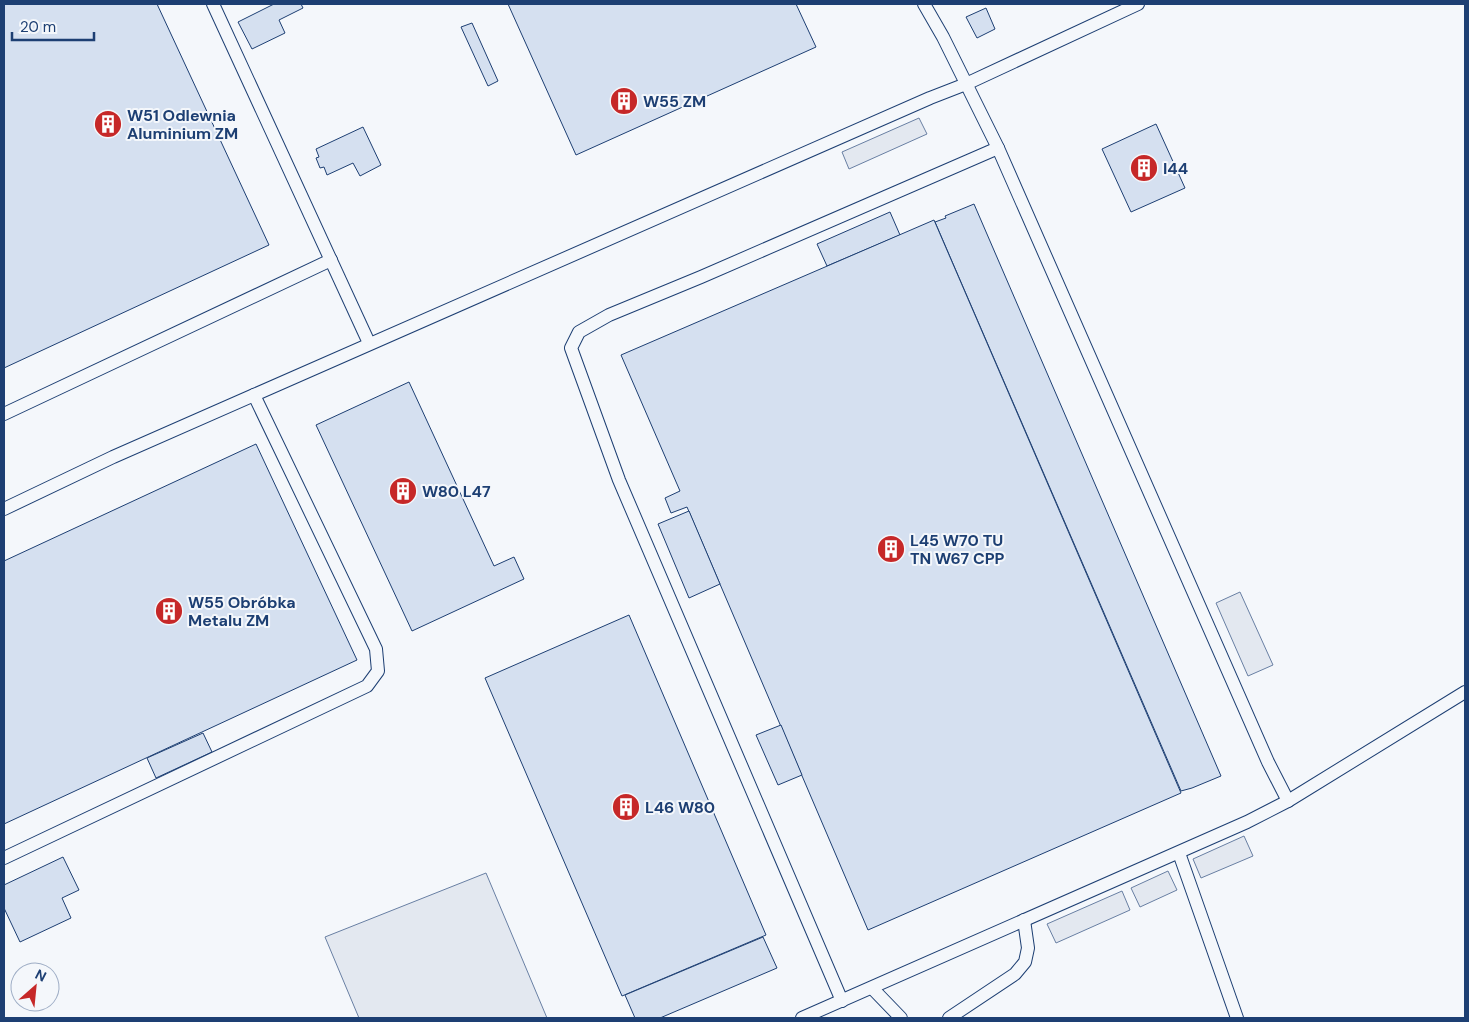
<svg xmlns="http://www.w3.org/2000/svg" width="1469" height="1022" viewBox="0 0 1469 1022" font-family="'DM Sans',sans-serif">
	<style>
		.parking { fill: #e3e8f0; stroke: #687fa3 }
		.building { fill: #d5e0f0; stroke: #1d3f73 }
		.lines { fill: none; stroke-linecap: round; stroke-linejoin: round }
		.lane-casing { stroke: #1d3f73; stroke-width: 14 }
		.lane { stroke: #f4f7fb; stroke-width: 12 }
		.labels { text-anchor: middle; stroke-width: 4; stroke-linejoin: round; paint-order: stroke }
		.poi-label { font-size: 16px; font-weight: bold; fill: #1d3f73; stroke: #f4f7fb; text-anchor: start }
	</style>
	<rect width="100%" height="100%" fill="#f4f7fb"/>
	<g class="parking">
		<path d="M919 118 927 134 849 169 842 152Z"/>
		<path d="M1240 592 1273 665 1248 676 1216 603Z"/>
		<path d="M1244 836 1253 856 1201 878 1193 859Z"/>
		<path d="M1168 871 1177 890 1140 907 1131 888Z"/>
		<path d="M486 873 547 1018H359L325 937Z"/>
		<path d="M1122 891 1130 910 1056 943 1047 924Z"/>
	</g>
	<g class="building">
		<path d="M4 4H157L269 245 4 368Z"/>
		<path d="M274 4H301L303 8 279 20 285 33 252 49 238 22Z"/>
		<path d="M508 4H796L816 47 576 155Z"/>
		<path d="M986 8 995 29 977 38 966 17Z"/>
		<path d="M472 23 498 81 488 86 461 27Z"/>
		<path d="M1156 124 1185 188 1131 212 1102 149Z"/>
		<path d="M363 127 381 165 360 176 353 163 327 175 324 167 320 168 316 158 319 157 316 149Z"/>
		<path d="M974 204 1221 776 1192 788 1181 791 935 222 946 218 945 216Z"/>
		<path d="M890 212 900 235 827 266 817 244Z"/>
		<path d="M934 220 1181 793 868 930 687 507 671 513 665 498 680 491 621 355Z"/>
		<path d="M409 382 494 566 514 557 524 579 412 631 316 425Z"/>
		<path d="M256 444 357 660 4 824V561Z"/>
		<path d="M689 511 720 584 689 598 658 524Z"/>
		<path d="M629 615 766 935 622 996 485 678Z"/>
		<path d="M781 725 802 775 778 785 756 735Z"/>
		<path d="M203 733 212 752 156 778 147 758Z"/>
		<path d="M63 857 79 890 62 898 71 918 20 942 4 908V885Z"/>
		<path d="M763 937 777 968 660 1018H635L625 995Z"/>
	</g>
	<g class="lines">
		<defs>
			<g id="lane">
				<path d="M213 4 369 343"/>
				<path d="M924 4 943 37 998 148 1268 762 1288 801"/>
				<path d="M4 414 331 260"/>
				<path d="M4 509 113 457 254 395 930 98 966 84 1138 4"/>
				<path d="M1179 853 1237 1018"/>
				<path d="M4 858 367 686 378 671 376 649 254 395"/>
				<path d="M872 988 901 1018"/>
				<path d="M842 1001 619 480 571 348 579 332 609 315 701 277 998 148"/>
				<path d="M802 1018 1247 822 1288 801 1465 692"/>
				<path d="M949 1018 1015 974 1025 962 1028 948 1024 920"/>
			</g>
		</defs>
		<use href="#lane" class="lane-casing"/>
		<use href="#lane" class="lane"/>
	</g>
	<defs>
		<symbol id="building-disc" viewBox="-11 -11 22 22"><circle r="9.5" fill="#c62828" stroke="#f4f7fb"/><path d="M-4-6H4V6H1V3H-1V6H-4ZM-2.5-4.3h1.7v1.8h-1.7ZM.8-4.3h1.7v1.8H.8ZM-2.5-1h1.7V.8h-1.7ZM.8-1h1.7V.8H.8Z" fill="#fff"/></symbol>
	</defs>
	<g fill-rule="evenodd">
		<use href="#building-disc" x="608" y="85" width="32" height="32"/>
		<use href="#building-disc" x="92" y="108" width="32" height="32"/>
		<use href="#building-disc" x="1128" y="152" width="32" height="32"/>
		<use href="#building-disc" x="387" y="475" width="32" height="32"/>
		<use href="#building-disc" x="875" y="533" width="32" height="32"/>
		<use href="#building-disc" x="153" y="595" width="32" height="32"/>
		<use href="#building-disc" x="610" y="791" width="32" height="32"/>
	</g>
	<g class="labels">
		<g class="poi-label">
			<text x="643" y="107">W55 ZM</text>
			<text x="127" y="121">W51 Odlewnia<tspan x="127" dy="18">Aluminium ZM</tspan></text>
			<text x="1163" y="174">I44</text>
			<text x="422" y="497">W80 L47</text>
			<text x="910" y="546">L45 W70 TU<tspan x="910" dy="18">TN W67 CPP</tspan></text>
			<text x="188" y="608">W55 Obróbka<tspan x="188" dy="18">Metalu ZM</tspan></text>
			<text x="645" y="813">L46 W80</text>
		</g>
	</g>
	<rect width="1469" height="1022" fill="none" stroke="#1d3f73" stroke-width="10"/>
	<g transform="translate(35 987) rotate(27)"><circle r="24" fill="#f4f7fb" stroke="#9eadc5"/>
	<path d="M0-4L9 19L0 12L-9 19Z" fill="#c62828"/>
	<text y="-8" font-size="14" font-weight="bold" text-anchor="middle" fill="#1d3f73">N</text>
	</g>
	<path d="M12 32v8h82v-8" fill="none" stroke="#1d3f73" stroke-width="2.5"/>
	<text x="20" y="32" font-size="15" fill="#1d3f73" stroke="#f4f7fb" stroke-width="4" paint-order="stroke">20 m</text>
</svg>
